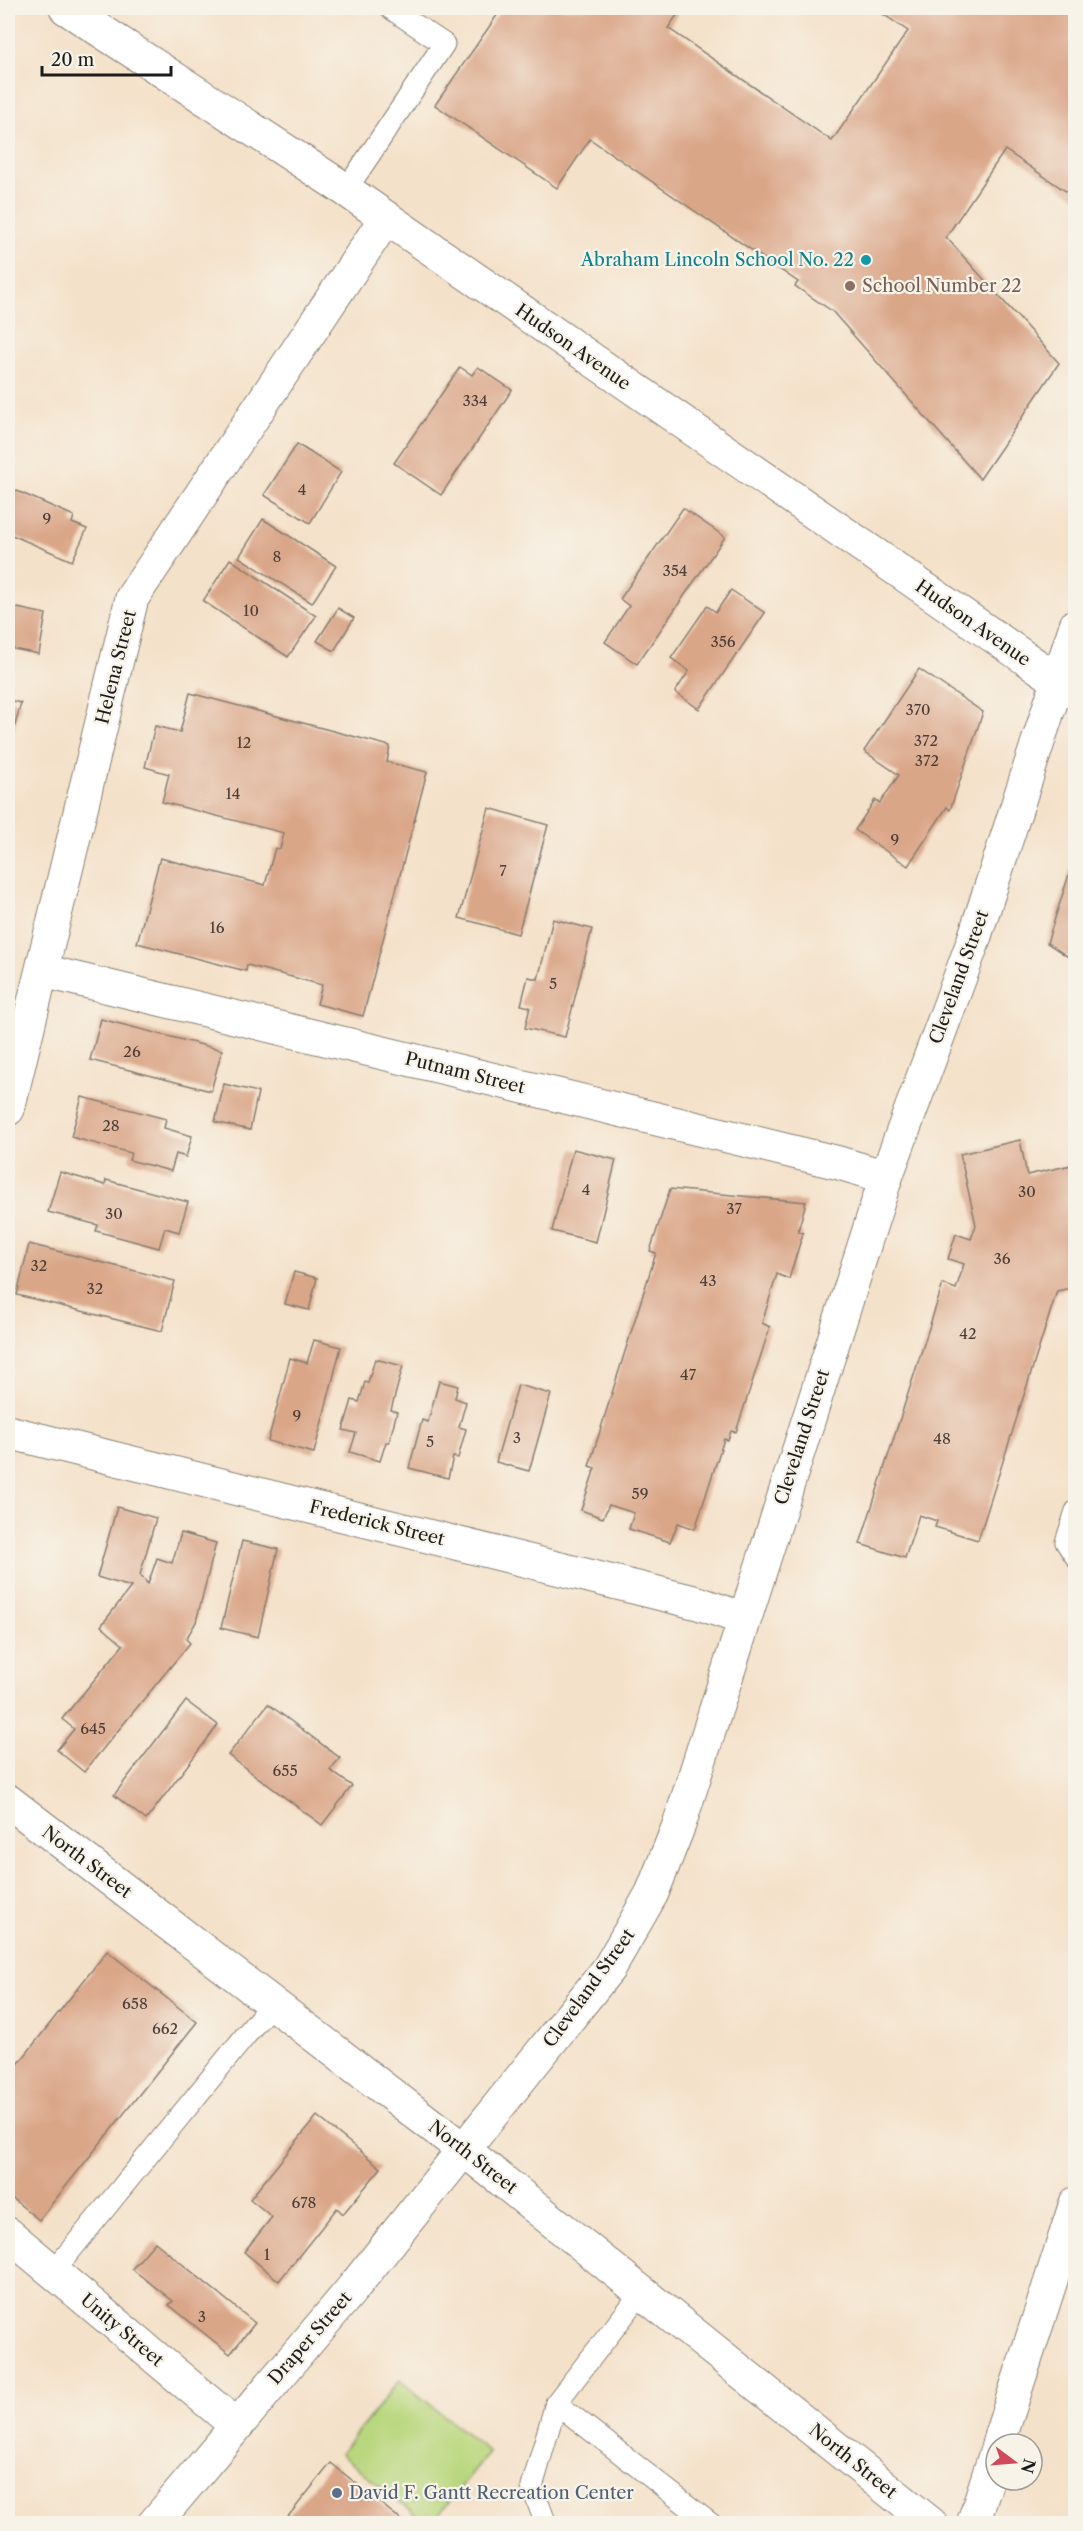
<svg xmlns="http://www.w3.org/2000/svg" width="1083" height="2531" viewBox="0 0 1083 2531" font-family="'Libre Caslon Text',serif">
	<style>
		.green { fill: #b9d77e; stroke: #6a7a4d; stroke-width: 1.5 }
		.building { fill: #daa688 }
		.lines { fill: none; stroke-linecap: round; stroke-linejoin: round }
		.service-casing { stroke: #887e72; stroke-width: 23 }
		.minor-casing { stroke: #887e72; stroke-width: 35 }
		.tertiary-casing { stroke: #887e72; stroke-width: 35 }
		.secondary-casing { stroke: #887e72; stroke-width: 35 }
		.primary-casing { stroke: #887e72; stroke-width: 35 }
		.service { stroke: #fff; stroke-width: 21 }
		.minor { stroke: #fff; stroke-width: 33 }
		.tertiary { stroke: #fff; stroke-width: 33 }
		.secondary { stroke: #fff; stroke-width: 33 }
		.primary { stroke: #fff; stroke-width: 33 }
		.culture-dot { fill: #0f9aa8; stroke: #f7f3e8; stroke-width: 2 }
		.education-dot { fill: #8d6e63; stroke: #f7f3e8; stroke-width: 2 }
		.service-dot { fill: #5c6f8a; stroke: #f7f3e8; stroke-width: 2 }
		.labels { text-anchor: middle; stroke-width: 4.5; stroke-linejoin: round; paint-order: stroke }
		.number-label { font-size: 15px; fill: #4c3e37 }
		.culture-label { font-size: 18px; fill: #0d838f; stroke: #f7f3e8; text-anchor: end }
		.education-label { font-size: 18px; fill: #785e54; stroke: #f7f3e8; text-anchor: start }
		.street-label { font-size: 18px; fill: #1c1c1c; stroke: #f7f3e8 }
		.service-label { font-size: 18px; fill: #4e5e75; stroke: #f7f3e8; text-anchor: start }
	</style>
	<rect width="100%" height="100%" fill="#f7f3e8"/>
	<filter id="ink" filterUnits="userSpaceOnUse"><feTurbulence type="fractalNoise" baseFrequency=".0167" numOctaves="2"/><feDisplacementMap in="SourceGraphic" scale="12" xChannelSelector="R" yChannelSelector="G"/><feConvolveMatrix kernelMatrix="1 2 1 2 8 2 1 2 1" color-interpolation-filters="sRGB"/></filter>
	<filter id="wash" filterUnits="userSpaceOnUse"><feTurbulence type="fractalNoise" baseFrequency=".008" numOctaves="4" result="noise"/><feDisplacementMap in="SourceGraphic" scale="24" xChannelSelector="R" yChannelSelector="G"/><feGaussianBlur stdDeviation="1.35" result="paint"/><feColorMatrix in="noise" values="0 0 0 0 0 0 0 0 0 0 0 0 0 0 0 0 0 1.4 0 .05"/><feComposite in="paint" operator="in"/></filter>
	<g filter="url(#wash)">
		<rect width="100%" height="100%" fill="#f4e1c9"/>
		<path class="green" d="M400 2380 489 2452 432 2523H426L340 2454Z"/>
		<g id="blocks">
			<g class="building">
				<path d="M502 8H682L668 28 832 141 908 31 874 8H1076V198L1005 150 946 237 1059 363 980 479 832 311 795 286 798 282 590 139 557 188 435 105Z"/>
				<path d="M460 367 472 375 478 367 512 390 441 495 394 463Z"/>
				<path d="M297 444 341 472 310 523 264 495Z"/>
				<path d="M8 487 74 516 72 523 87 529 72 561 12 535 8 544Z"/>
				<path d="M683 508 725 537 637 664 605 642 629 606 620 599Z"/>
				<path d="M263 519 336 566 312 603 239 557Z"/>
				<path d="M230 559 316 616 288 657 203 601Z"/>
				<path d="M731 590 765 613 699 709 675 692 689 671 671 658 707 606 716 612Z"/>
				<path d="M8 606 46 614 39 654 8 648Z"/>
				<path d="M338 608 354 618 334 651 317 641Z"/>
				<path d="M919 669 983 712 950 810 947 807 908 866 855 830 875 800 880 803 899 775 864 751Z"/>
				<path d="M190 693 390 746 387 762 427 772 363 1016 317 1004 322 985 247 965 246 971 137 943 160 858 265 885 275 848 280 849 284 833 162 802 169 774 145 767 155 726 180 732Z"/>
				<path d="M8 700 21 703 12 736 8 734Z"/>
				<path d="M489 808 548 825 518 934 459 918Z"/>
				<path d="M1076 861V962L1047 943 1071 868Z"/>
				<path d="M553 919 592 929 565 1037 525 1028 530 1007 521 1005 528 977 538 979Z"/>
				<path d="M101 1019 222 1050 211 1091 90 1060Z"/>
				<path d="M224 1084 258 1092 250 1130 215 1122Z"/>
				<path d="M82 1097 166 1119 164 1128 192 1136 186 1157 176 1154 171 1171 129 1160 131 1153 71 1137Z"/>
				<path d="M1020 1140 1027 1175 1076 1164V1287L1057 1291 978 1540 935 1527 937 1521 919 1515 905 1558 860 1544 943 1284 956 1289 964 1264 948 1259 956 1234 971 1239 976 1225 960 1154Z"/>
				<path d="M573 1149 616 1160 596 1242 552 1231Z"/>
				<path d="M60 1172 105 1185 106 1180 188 1202 179 1232 165 1228 159 1248 96 1231 98 1225 48 1212Z"/>
				<path d="M670 1189 806 1202 798 1231 803 1233 789 1279 777 1274 762 1323 770 1327 736 1432 731 1431 728 1440 724 1439 695 1529 678 1523 670 1542 629 1529 634 1513 609 1505 603 1518 581 1510 595 1468 589 1466 656 1253 650 1251Z"/>
				<path d="M29 1244 175 1281 162 1331 17 1295Z"/>
				<path d="M294 1272 317 1278 309 1310 285 1304Z"/>
				<path d="M314 1340 341 1347 314 1453 268 1441 290 1358 307 1363Z"/>
				<path d="M375 1359 403 1366 391 1410 397 1412 389 1442H386L380 1461 350 1452 356 1433 343 1430 352 1400 359 1402 365 1382 368 1383Z"/>
				<path d="M439 1381 458 1386 455 1398 466 1402 459 1427 466 1429 458 1458 453 1457 448 1478 409 1468 422 1420 428 1422Z"/>
				<path d="M518 1385 551 1394 529 1471 496 1462Z"/>
				<path d="M117 1507 156 1518 140 1575 148 1584 157 1558 172 1563 181 1533 216 1543 196 1622 186 1639 190 1643 84 1772 57 1750 74 1729 62 1719 123 1645 101 1626 131 1587 97 1577Z"/>
				<path d="M242 1541 278 1549 258 1637 221 1628Z"/>
				<path d="M186 1701 218 1725 146 1820 114 1795Z"/>
				<path d="M268 1704 340 1758 330 1770 352 1786 322 1825 228 1755Z"/>
				<path d="M107 1951 197 2022 39 2220 8 2195V2077Z"/>
				<path d="M317 2116 381 2168 343 2214 337 2208 279 2281 244 2252 272 2217 250 2199Z"/>
				<path d="M155 2242 255 2323 230 2354 169 2305 173 2301 132 2269Z"/>
				<path d="M331 2463 406 2524H282Z"/>
			</g>
		</g>
	</g>
	<g filter="url(#ink)">
		<use href="#blocks" fill-opacity="0" stroke="#887e72" stroke-width="1.5"/>
		<g class="lines">
			<defs>
				<g id="service">
					<path d="M346 190 444 44 390 8"/>
					<path d="M1076 1511 1066 1542 1076 1557"/>
					<path d="M53 2272 272 2003"/>
					<path d="M556 2403 711 2524"/>
					<path d="M546 2524 532 2487 556 2403 642 2292"/>
				</g>
				<g id="minor">
					<path d="M43 971 839 1163 886 1177"/>
					<path d="M8 1109 132 598 386 218"/>
					<path d="M8 1432 698 1603 744 1619"/>
					<path d="M8 2234 236 2425"/>
					<path d="M998 2444 1076 2203"/>
					<path d="M973 2524 996 2452"/>
				</g>
				<path id="tertiary" d="M8 1801 464 2150 931 2524"/>
				<path id="secondary" d="M66 8 346 190 1076 693"/>
				<path id="primary" d="M154 2524 353 2288 609 1968 652 1893 679 1825 886 1177 973 942 1076 625"/>
			</defs>
			<use href="#service" class="service-casing"/>
			<use href="#minor" class="minor-casing"/>
			<use href="#tertiary" class="tertiary-casing"/>
			<use href="#secondary" class="secondary-casing"/>
			<use href="#primary" class="primary-casing"/>
			<use href="#service" class="service"/>
			<use href="#minor" class="minor"/>
			<use href="#tertiary" class="tertiary"/>
			<use href="#secondary" class="secondary"/>
			<use href="#primary" class="primary"/>
		</g>
	</g>
	<circle class="culture-dot" cx="866" cy="260" r="6"/>
	<circle class="education-dot" cx="850" cy="286" r="6"/>
	<circle class="service-dot" cx="337" cy="2493" r="6"/>
	<g class="labels">
		<g class="number-label">
			<text x="475" y="406">334</text>
			<text x="302" y="495">4</text>
			<text x="47" y="524">9</text>
			<text x="277" y="562">8</text>
			<text x="675" y="576">354</text>
			<text x="251" y="616">10</text>
			<text x="723" y="647">356</text>
			<text x="918" y="715">370</text>
			<text x="926" y="746">372</text>
			<text x="244" y="748">12</text>
			<text x="927" y="766">372</text>
			<text x="233" y="799">14</text>
			<text x="895" y="845">9</text>
			<text x="503" y="876">7</text>
			<text x="217" y="933">16</text>
			<text x="553" y="989">5</text>
			<text x="132" y="1057">26</text>
			<text x="111" y="1131">28</text>
			<text x="586" y="1195">4</text>
			<text x="1027" y="1197">30</text>
			<text x="734" y="1214">37</text>
			<text x="114" y="1219">30</text>
			<text x="1002" y="1264">36</text>
			<text x="39" y="1271">32</text>
			<text x="708" y="1286">43</text>
			<text x="95" y="1294">32</text>
			<text x="968" y="1339">42</text>
			<text x="688" y="1380">47</text>
			<text x="297" y="1421">9</text>
			<text x="517" y="1443">3</text>
			<text x="942" y="1444">48</text>
			<text x="430" y="1447">5</text>
			<text x="640" y="1499">59</text>
			<text x="93" y="1734">645</text>
			<text x="285" y="1776">655</text>
			<text x="135" y="2009">658</text>
			<text x="165" y="2034">662</text>
			<text x="304" y="2208">678</text>
			<text x="267" y="2260">1</text>
			<text x="202" y="2322">3</text>
		</g>
		<g class="culture-label">
			<text x="854" y="266">Abraham Lincoln School No. 22</text>
		</g>
		<g class="education-label">
			<text x="862" y="292">School Number 22</text>
		</g>
		<g class="street-label">
			<text transform="translate(573 347) rotate(35)" y="6">Hudson Avenue</text>
			<text transform="translate(973 623) rotate(35)" y="6">Hudson Avenue</text>
			<text transform="translate(116 667) rotate(-76)" y="6">Helena Street</text>
			<text transform="translate(959 977) rotate(-70)" y="6">Cleveland Street</text>
			<text transform="translate(465 1073) rotate(14)" y="6">Putnam Street</text>
			<text transform="translate(802 1437) rotate(-72)" y="6">Cleveland Street</text>
			<text transform="translate(377 1523) rotate(14)" y="6">Frederick Street</text>
			<text transform="translate(87 1862) rotate(37)" y="6">North Street</text>
			<text transform="translate(589 1988) rotate(-54)" y="6">Cleveland Street</text>
			<text transform="translate(473 2157) rotate(38)" y="6">North Street</text>
			<text transform="translate(122 2330) rotate(40)" y="6">Unity Street</text>
			<text transform="translate(310 2338) rotate(-49)" y="6">Draper Street</text>
			<text transform="translate(853 2461) rotate(39)" y="6">North Street</text>
		</g>
		<g class="service-label">
			<text x="349" y="2499">David F. Gantt Recreation Center</text>
		</g>
	</g>
	<rect width="1083" height="2531" fill="none" stroke="#f7f3e8" stroke-width="30"/>
	<g transform="translate(1014 2462) rotate(106)"><circle r="28" fill="#f7f3e8" stroke="#9f9d96" stroke-width="1.5"/>
	<path d="M0-4.5L10 22L0 15L-10 22Z" fill="#d1495b"/>
	<text y="-9" font-size="16" font-weight="bold" text-anchor="middle" fill="#1c1c1c">N</text>
	</g>
	<path d="M42 66v9h129v-9" fill="none" stroke="#1c1c1c" stroke-width="3"/>
	<text x="51" y="66" font-size="18" fill="#1c1c1c" stroke="#f7f3e8" stroke-width="4.5" paint-order="stroke">20 m</text>
</svg>
